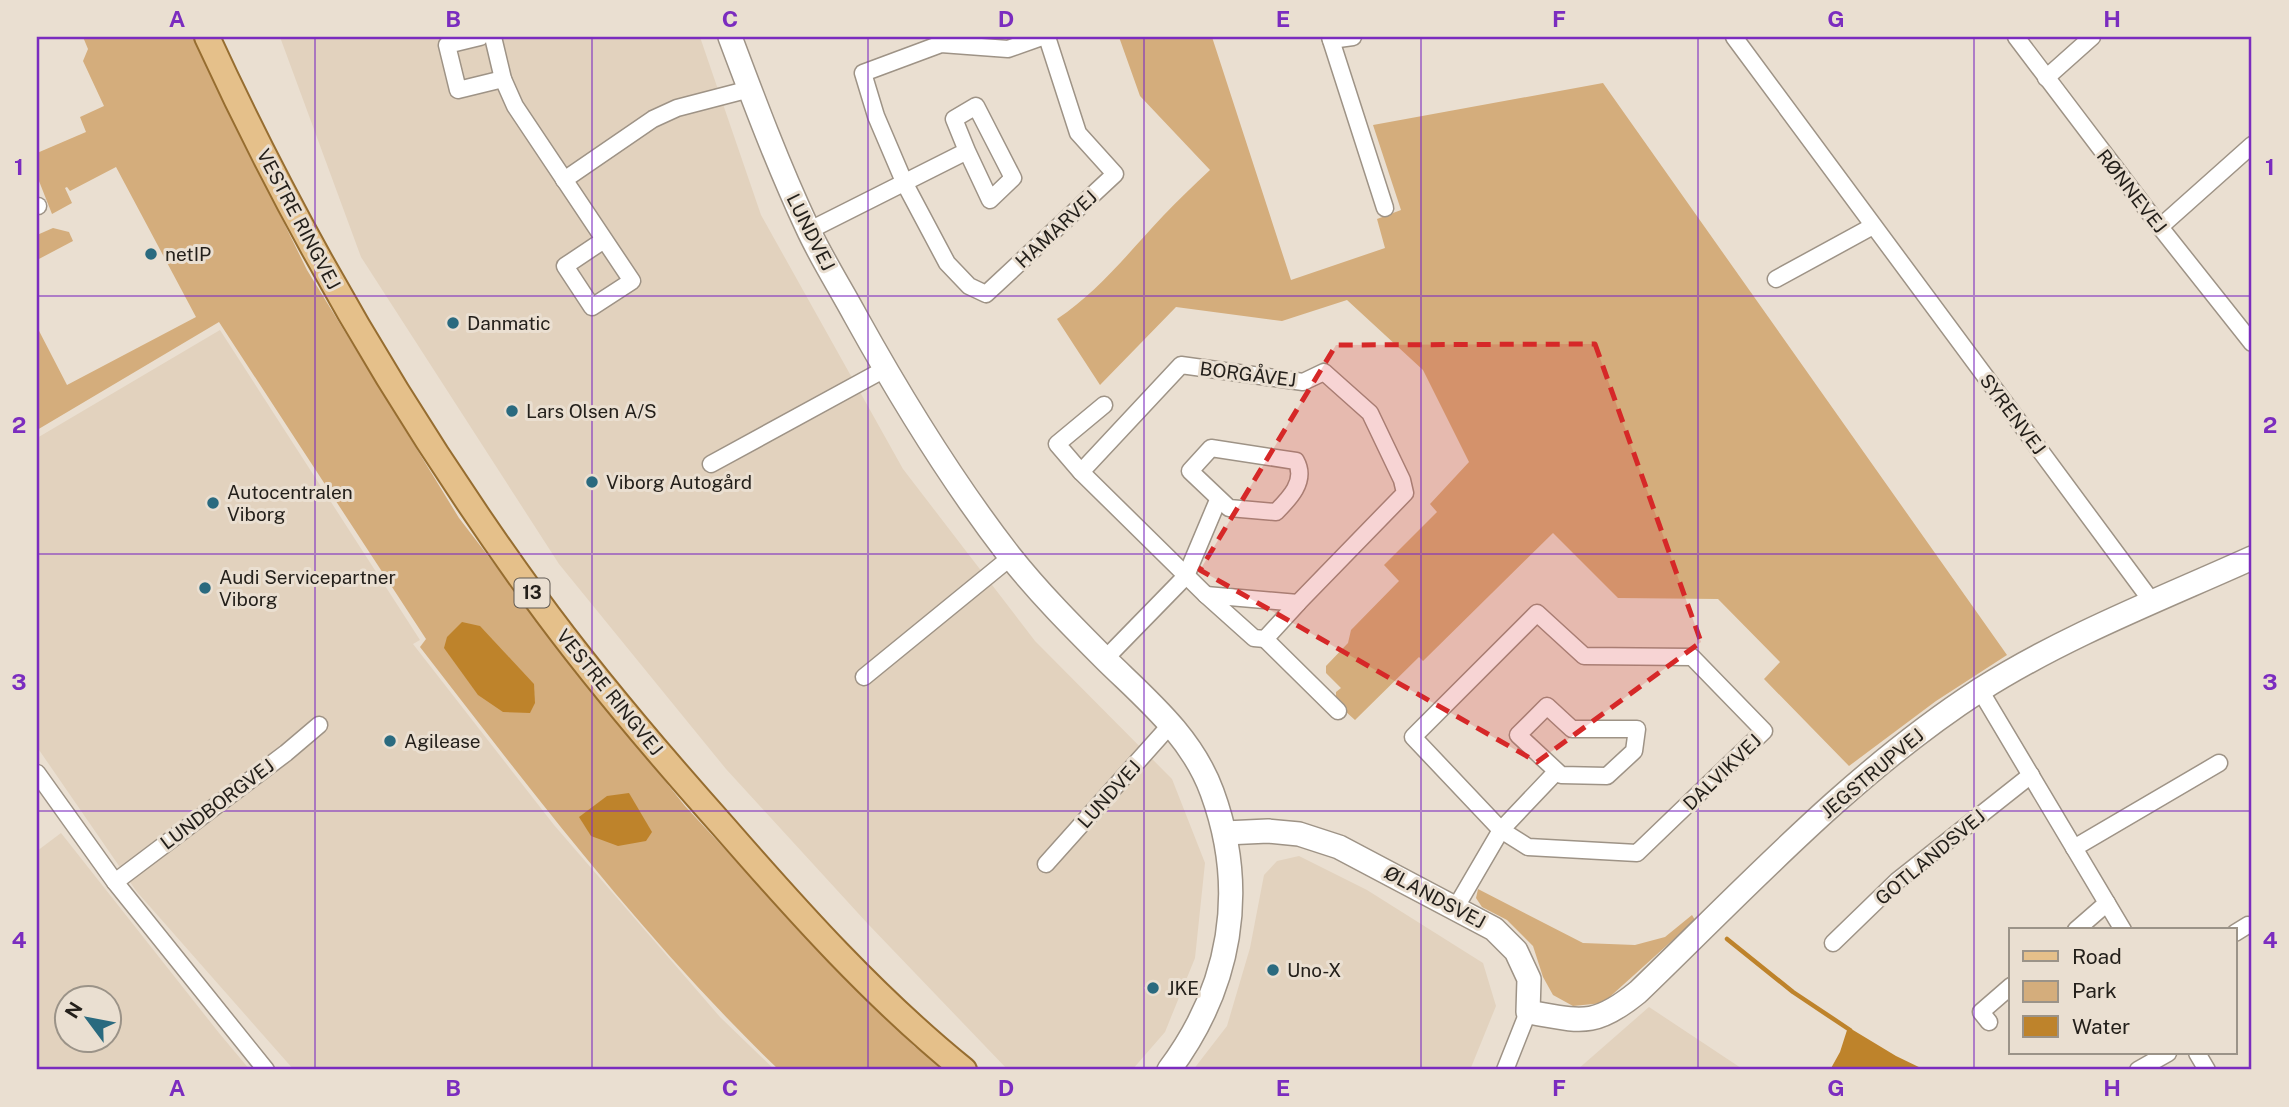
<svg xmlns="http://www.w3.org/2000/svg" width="2289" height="1107" viewBox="0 0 2289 1107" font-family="'Public Sans',sans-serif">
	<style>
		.built { fill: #e2d2be; fill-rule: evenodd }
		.green { fill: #d4ad7c }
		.water { fill: #be832b }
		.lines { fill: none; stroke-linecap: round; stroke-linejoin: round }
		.stream { stroke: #be832b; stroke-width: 4.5 }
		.street-casing { stroke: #9e9386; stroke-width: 19 }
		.secondary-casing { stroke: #9e9386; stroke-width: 26 }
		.primary-casing { stroke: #966d30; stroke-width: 28 }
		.street { stroke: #fff; stroke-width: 16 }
		.secondary { stroke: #fff; stroke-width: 23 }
		.primary { stroke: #e5c08a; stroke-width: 24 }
		.marked { fill: #d62828; fill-opacity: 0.2; stroke: #d62828; stroke-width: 5; stroke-dasharray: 14 9; stroke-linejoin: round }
		.grid { fill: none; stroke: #7b2cbf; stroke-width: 2; stroke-opacity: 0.55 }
		.poi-dot { fill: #2a6a7f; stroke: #eadfd1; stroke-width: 2.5 }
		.labels { text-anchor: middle; stroke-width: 6; stroke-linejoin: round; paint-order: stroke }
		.shield { fill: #eadfd1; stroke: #5f5952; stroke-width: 2 }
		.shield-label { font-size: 18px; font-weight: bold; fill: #24201b }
		.street-label { font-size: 19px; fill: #24201b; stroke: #eadfd1 }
		.poi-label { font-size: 19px; fill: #24201b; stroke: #eadfd1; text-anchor: start }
		.neatline { fill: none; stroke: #7b2cbf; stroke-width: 2.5 }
		.grid-label { font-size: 23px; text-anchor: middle; font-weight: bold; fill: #7b2cbf }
	</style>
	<rect width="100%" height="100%" fill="#eadfd1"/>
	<g class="built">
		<path d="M280 37H700L761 215 903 469 1035 641 1172 779 1205 863 1195 958 1165 1032 1132 1070H1008L868 924 726 769 559 564 361 257Z"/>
		<path d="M220 330 420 640 413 644 554 825 720 1017 775 1070H294L137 892 37 747V438Z"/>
		<path d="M61 833 219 1033 250 1070H37V851ZM66 998H108V1040H66Z"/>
		<path d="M1299 856 1367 890 1483 963 1496 1006 1470 1070H1193L1227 1026 1250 948 1264 875 1277 861Z"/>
		<path d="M1649 1007 1744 1070H1577Z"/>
	</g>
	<g class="green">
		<path d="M83 37H193L307 270 459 518 561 651 685 806 808 939 914 1046 945 1070H779C646 942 533 793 420 647L426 639 219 322 37 430V327L67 385 196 317 116 167 70 191 67 187 65 188 72 203 52 214 37 176V153L86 132 80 117 104 106 83 61 88 49Z"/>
		<path d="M1119 37H1212L1291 280 1385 248 1377 219 1401 210 1373 125 1603 83 2007 655 1936 701 1849 766 1764 679 1780 662 1718 599 1618 598 1553 533 1423 661 1419 657 1355 720 1336 703V692L1341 688 1326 673V666L1348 643 1351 630 1399 581 1384 565 1437 512 1430 504 1469 462 1423 370 1347 300 1282 321 1176 307 1100 385 1057 319C1098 292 1130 251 1163 216 1178 200 1194 185 1210 170L1140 96Z"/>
		<path d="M53 228 69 232 73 241 37 260V235Z"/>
		<path d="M1478 889 1583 943 1635 945 1665 937 1692 915 1695 920 1603 1003 1573 1006 1553 995 1543 977 1533 946 1507 920 1482 907 1476 898Z"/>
	</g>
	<g class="water">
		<path d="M462 622 480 626 534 684 535 703 530 713 503 712 478 695 444 648 447 637Z"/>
		<path d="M629 793 652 832 646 841 618 846 591 836 579 817 607 796Z"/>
		<path d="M1848 1027 1896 1056 1925 1070H1830L1840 1052Z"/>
	</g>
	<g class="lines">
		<path class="stream" d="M1727 939 1793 992 1850 1030"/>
		<defs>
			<g id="street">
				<path d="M480 37 447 45 458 90 503 79"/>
				<path d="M493 37 503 79 515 106 632 281 592 307 565 266 604 240"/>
				<path d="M1042 37 1008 49 941 44 863 73 876 116 905 184 947 263 969 286 986 294 1115 174 1078 133 1047 37"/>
				<path d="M1330 37 1385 208"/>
				<path d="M1734 37 2153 603"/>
				<path d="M2016 37 2160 227 2252 343"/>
				<path d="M1331 40 1353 37"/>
				<path d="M2046 78 2092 37"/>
				<path d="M564 180 653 119 677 108 750 89"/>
				<path d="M37 206H38"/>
				<path d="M2160 227 2252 145"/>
				<path d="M808 231 967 151 990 200 1013 178 976 106 954 119 967 151"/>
				<path d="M1776 279 1873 226"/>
				<path d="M1104 405 1057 444 1081 472 1206 595 1254 638 1265 639 1298 603"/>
				<path d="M1211 448 1296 461C1307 481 1289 499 1276 512L1229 508 1190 471Z"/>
				<path d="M711 464 885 369"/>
				<path d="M1081 472 1181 365 1303 382 1324 372 1370 413 1402 480 1405 493 1298 603 1206 595"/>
				<path d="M1537 613 1584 656 1692 657 1764 731 1637 853 1528 847 1501 830 1413 737Z"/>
				<path d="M1265 639 1338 711"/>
				<path d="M1105 659 1186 576 1218 500"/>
				<path d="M864 677 1011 557"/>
				<path d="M1980 690 2123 930"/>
				<path d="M1547 706 1572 729H1637L1634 751 1607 776 1561 775 1518 735Z"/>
				<path d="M37 773 115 882 266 1070"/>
				<path d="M2074 848 2219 763"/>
				<path d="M1046 864 1172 723"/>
				<path d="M115 882 286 753 319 725"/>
				<path d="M1456 907 1501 830 1556 772"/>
				<path d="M2076 930 2107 903"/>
				<path d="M2235 933 2248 925"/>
				<path d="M1833 943 1897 881 2031 775"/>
				<path d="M1989 1022 1981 1012 2011 986"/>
				<path d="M2197 1053 2207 1070"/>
				<path d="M1505 1070 1528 1012"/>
				<path d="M2138 1070 2168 1053"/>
			</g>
			<g id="secondary">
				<path d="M730 37C754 101 778 165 807 227 821 258 840 287 856 317 902 400 951 480 1009 555 1039 593 1073 627 1107 661 1147 700 1192 737 1212 792 1248 890 1231 987 1169 1070"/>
				<path d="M1225 833 1268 831 1299 834 1339 847 1494 929 1516 951 1529 979 1528 1012C1581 1021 1594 1028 1638 992 1747 887 1852 773 1980 690 2065 636 2161 599 2252 558"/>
			</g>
			<path id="primary" d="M207 37C297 233 407 421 534 596 592 676 657 752 723 826 798 912 875 998 964 1070"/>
		</defs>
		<use href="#street" class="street-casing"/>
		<use href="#secondary" class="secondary-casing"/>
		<use href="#primary" class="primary-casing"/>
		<use href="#street" class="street"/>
		<use href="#secondary" class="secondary"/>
		<use href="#primary" class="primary"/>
	</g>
	<path class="marked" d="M1595 344 1701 642 1537 762 1200 570 1336 345Z"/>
	<path class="grid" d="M315 37V1070M592 37V1070M868 37V1070M1144 37V1070M1421 37V1070M1698 37V1070M1974 37V1070M37 296H2252M37 554H2252M37 811H2252"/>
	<g class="poi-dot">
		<circle cx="151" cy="254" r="7"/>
		<circle cx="453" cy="323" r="7"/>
		<circle cx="512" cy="411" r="7"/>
		<circle cx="592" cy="482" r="7"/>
		<circle cx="213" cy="503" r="7"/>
		<circle cx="205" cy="588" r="7"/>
		<circle cx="390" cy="741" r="7"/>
		<circle cx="1273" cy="970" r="7"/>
		<circle cx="1153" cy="988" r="7"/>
	</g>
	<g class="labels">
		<rect class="shield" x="514.5" y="578.5" width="35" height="29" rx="5"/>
		<g class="shield-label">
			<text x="532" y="599">13</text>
		</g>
		<g class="street-label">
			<text transform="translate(2132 191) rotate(52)" y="7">RØNNEVEJ</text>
			<text transform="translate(299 219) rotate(62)" y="7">VESTRE RINGVEJ</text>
			<text transform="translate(1056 229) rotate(-43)" y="7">HAMARVEJ</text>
			<text transform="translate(811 232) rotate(63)" y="7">LUNDVEJ</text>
			<text transform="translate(1248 374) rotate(7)" y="7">BORGÅVEJ</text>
			<text transform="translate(2013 414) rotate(53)" y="7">SYRENVEJ</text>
			<text transform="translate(610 692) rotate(51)" y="7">VESTRE RINGVEJ</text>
			<text transform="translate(1722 772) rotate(-44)" y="7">DALVIKVEJ</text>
			<text transform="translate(1872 773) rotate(-40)" y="7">JEGSTRUPVEJ</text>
			<text transform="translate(1109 794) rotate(-48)" y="7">LUNDVEJ</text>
			<text transform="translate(217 804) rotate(-37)" y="7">LUNDBORGVEJ</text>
			<text transform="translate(1930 857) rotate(-40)" y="7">GOTLANDSVEJ</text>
			<text transform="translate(1435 897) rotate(28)" y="7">ØLANDSVEJ</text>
		</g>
		<g class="poi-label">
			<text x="165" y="261">netIP</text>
			<text x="467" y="330">Danmatic</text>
			<text x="526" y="418">Lars Olsen A/S</text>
			<text x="606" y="489">Viborg Autogård</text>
			<text x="227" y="499">Autocentralen<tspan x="227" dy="22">Viborg</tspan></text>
			<text x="219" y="584">Audi Servicepartner<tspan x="219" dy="22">Viborg</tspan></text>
			<text x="404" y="748">Agilease</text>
			<text x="1287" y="977">Uno-X</text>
			<text x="1167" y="995">JKE</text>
		</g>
	</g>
	<rect width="2289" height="1107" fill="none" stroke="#eadfd1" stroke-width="77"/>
	<rect x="2009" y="928" width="228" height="126" fill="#eadfd1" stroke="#9b9388" stroke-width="2"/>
	<rect x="2023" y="951" width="35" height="10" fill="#e5c08a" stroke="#9b9388" stroke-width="2"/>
	<text x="2072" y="964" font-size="21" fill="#24201b">Road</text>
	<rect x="2023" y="981" width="35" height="21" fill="#d4ad7c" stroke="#9b9388" stroke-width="2"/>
	<text x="2072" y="998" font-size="21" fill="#24201b">Park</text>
	<rect x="2023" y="1016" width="35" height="21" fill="#be832b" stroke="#9b9388" stroke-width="2"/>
	<text x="2072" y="1034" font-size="21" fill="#24201b">Water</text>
	<g transform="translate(88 1019) rotate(302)"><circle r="33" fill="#eadfd1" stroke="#9b9388" stroke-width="2"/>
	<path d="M0-5L12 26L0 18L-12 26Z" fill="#2a6a7f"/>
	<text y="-10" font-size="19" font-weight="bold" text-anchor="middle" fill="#24201b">N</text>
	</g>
	<rect x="38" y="38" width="2212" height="1030" class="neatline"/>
	<g class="grid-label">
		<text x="177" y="27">A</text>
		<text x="453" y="27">B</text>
		<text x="730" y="27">C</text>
		<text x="1006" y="27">D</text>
		<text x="1283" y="27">E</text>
		<text x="1559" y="27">F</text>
		<text x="1836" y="27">G</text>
		<text x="2112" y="27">H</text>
		<text x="19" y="175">1</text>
		<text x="2270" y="175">1</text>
		<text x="19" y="433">2</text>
		<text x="2270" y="433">2</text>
		<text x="19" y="690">3</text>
		<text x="2270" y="690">3</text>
		<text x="19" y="948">4</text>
		<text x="2270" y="948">4</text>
		<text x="177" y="1096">A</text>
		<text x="453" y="1096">B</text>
		<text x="730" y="1096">C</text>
		<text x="1006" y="1096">D</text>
		<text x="1283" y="1096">E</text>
		<text x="1559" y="1096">F</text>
		<text x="1836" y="1096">G</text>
		<text x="2112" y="1096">H</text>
	</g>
</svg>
